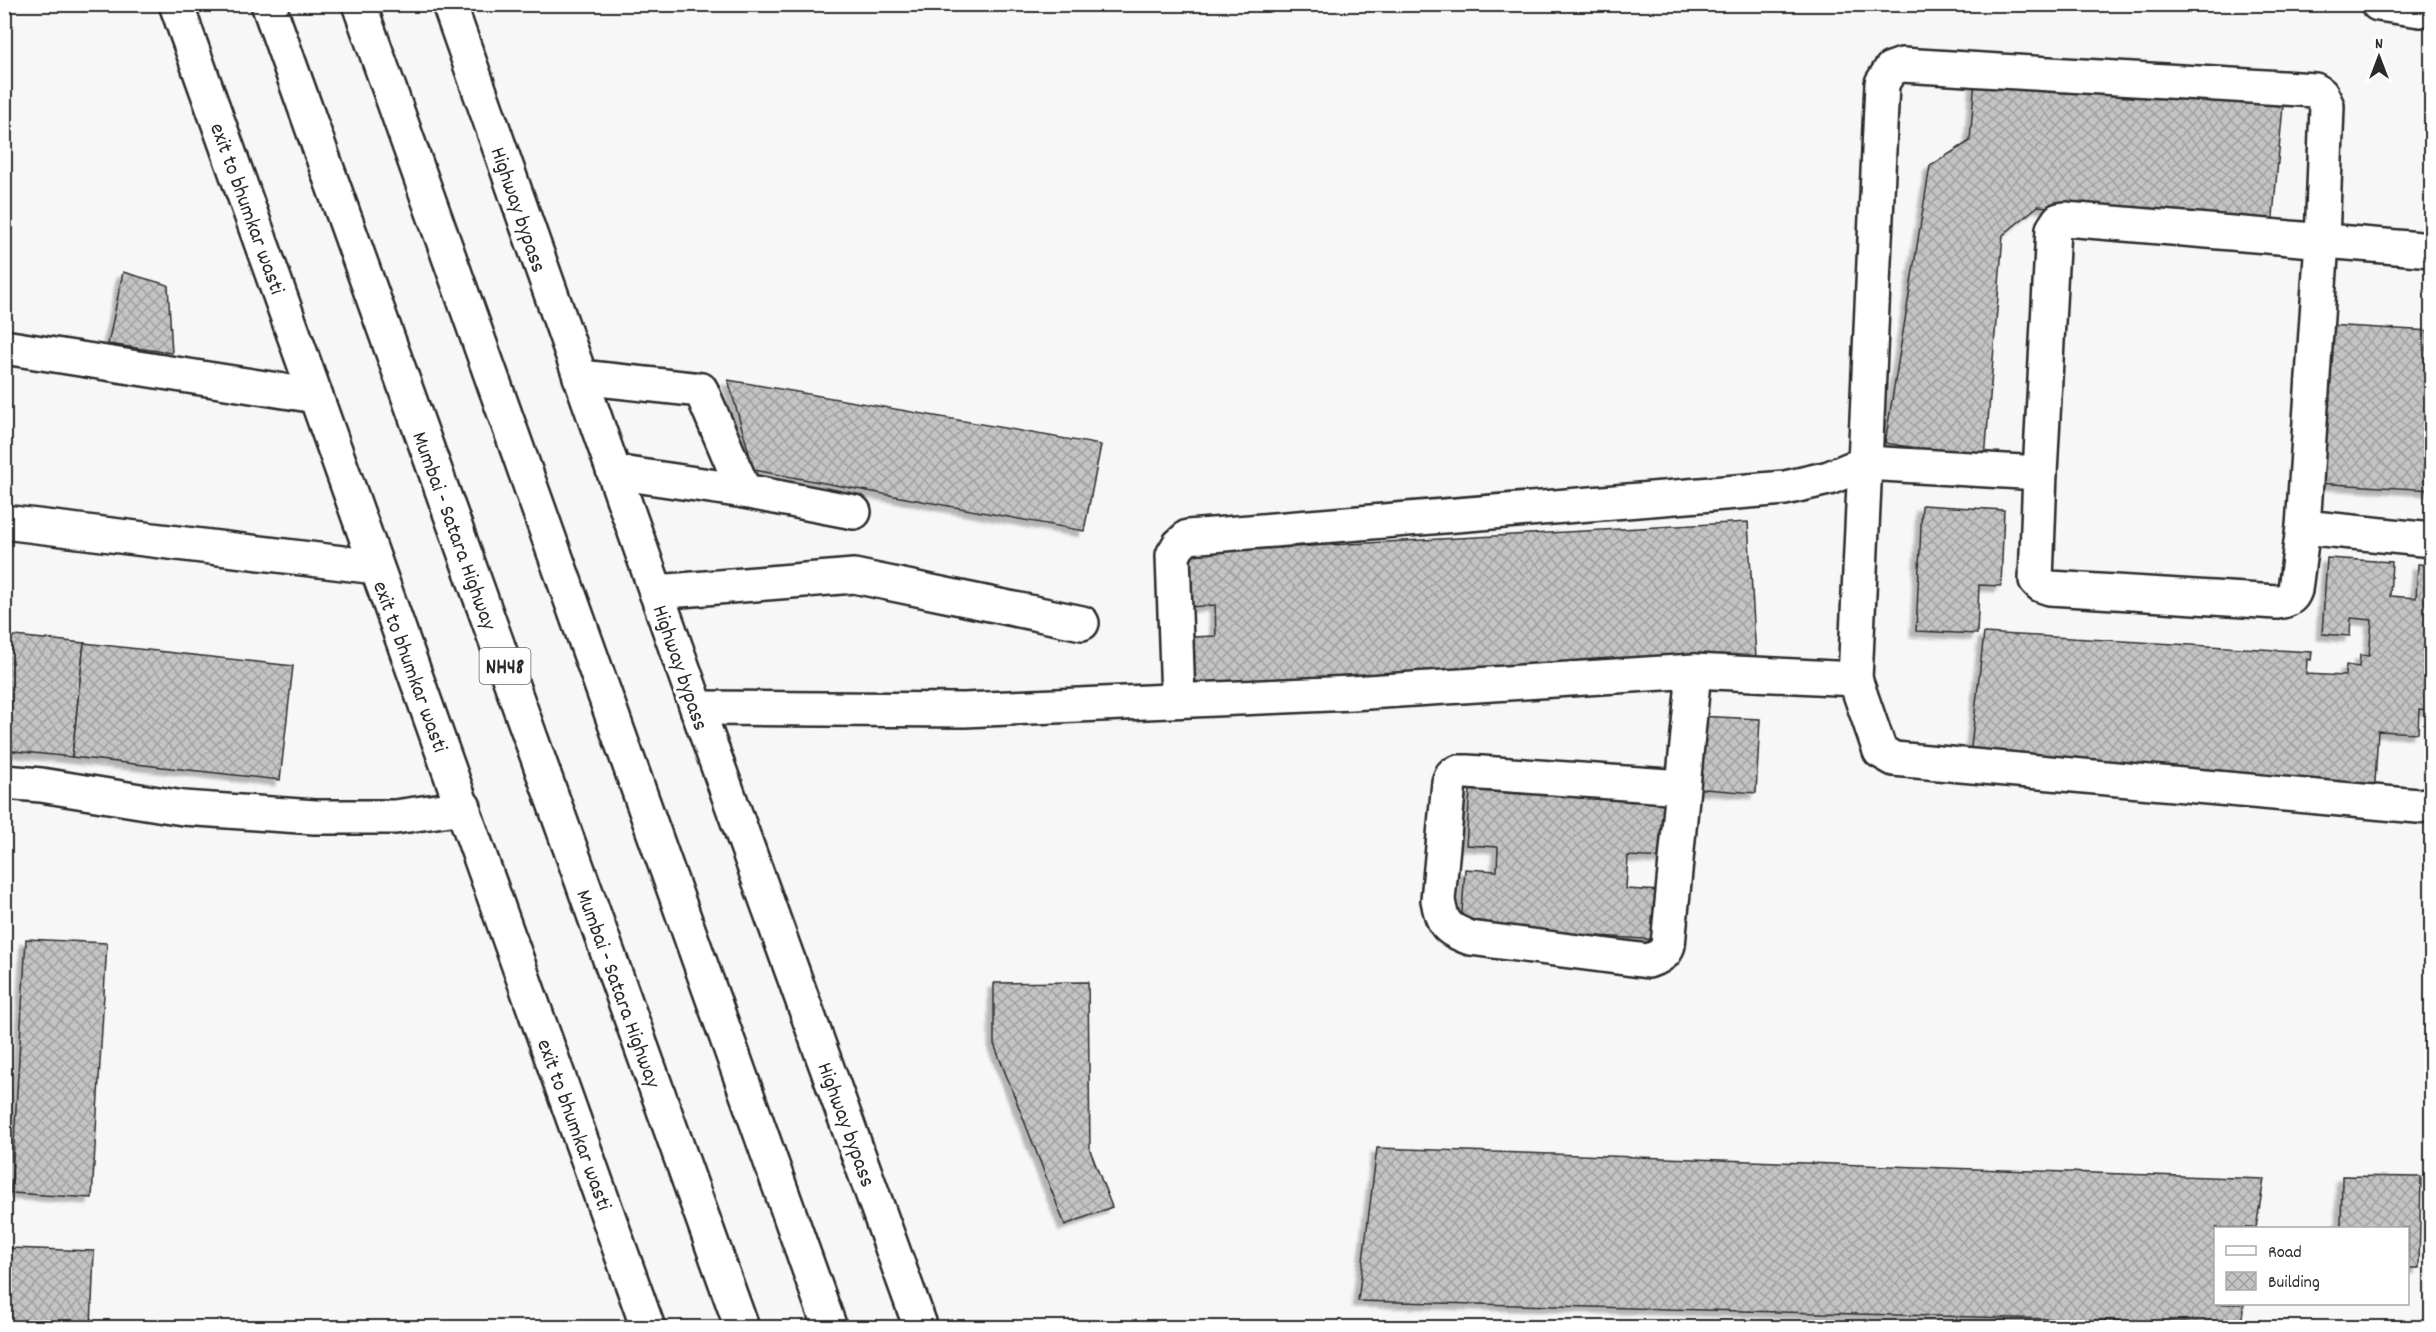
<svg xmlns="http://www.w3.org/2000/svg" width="2436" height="1332" viewBox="0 0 2436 1332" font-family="Dekko,sans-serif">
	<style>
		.building { fill: url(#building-cross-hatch); stroke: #2b2b2b; stroke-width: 1.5; filter: url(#shadow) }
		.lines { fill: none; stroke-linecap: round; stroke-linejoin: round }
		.minor-casing { stroke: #2b2b2b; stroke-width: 38 }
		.major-casing { stroke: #2b2b2b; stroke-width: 38 }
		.highway-casing { stroke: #2b2b2b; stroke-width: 38 }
		.minor { stroke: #fff; stroke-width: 33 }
		.major { stroke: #fff; stroke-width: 33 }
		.highway { stroke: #fff; stroke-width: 33 }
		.labels { text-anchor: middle; stroke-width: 6; stroke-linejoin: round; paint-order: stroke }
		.shield { fill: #fff; stroke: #6b6b6b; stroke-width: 1.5 }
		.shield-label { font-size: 21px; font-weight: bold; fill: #2b2b2b }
		.street-label { font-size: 22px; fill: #2b2b2b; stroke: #fff }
	</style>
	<defs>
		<pattern id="building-cross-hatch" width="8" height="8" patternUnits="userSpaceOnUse" patternTransform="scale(1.5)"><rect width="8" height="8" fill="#c4c4c4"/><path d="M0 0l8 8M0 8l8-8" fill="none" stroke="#9f9f9f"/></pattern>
		<filter id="shadow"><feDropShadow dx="-5.5" dy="5.5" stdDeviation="1.5" flood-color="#0004"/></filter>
	</defs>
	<rect width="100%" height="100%" fill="#f7f7f7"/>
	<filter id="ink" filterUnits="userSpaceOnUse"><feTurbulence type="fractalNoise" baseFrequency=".0167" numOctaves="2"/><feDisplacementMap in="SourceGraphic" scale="12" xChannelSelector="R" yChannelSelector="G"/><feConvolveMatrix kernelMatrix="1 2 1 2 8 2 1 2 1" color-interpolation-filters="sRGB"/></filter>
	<g filter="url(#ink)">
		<g class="building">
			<path d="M1975 79 2283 106 2272 227 2038 206 2003 235 1985 459 1885 443 1930 166 1970 141Z"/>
			<path d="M123 272 168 285 172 353 108 344Z"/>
			<path d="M2326 325 2432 331V490L2315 483Z"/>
			<path d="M728 380 1101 445 1084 531 754 470Z"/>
			<path d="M1922 505 2004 510 2001 586 1979 585 1977 634 1916 631Z"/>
			<path d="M1748 522 1756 658 1195 690 1192 637 1216 636 1215 605 1190 607 1187 553Z"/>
			<path d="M2327 558 2392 562 2390 596 2416 598 2418 564 2432 565V710L2419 709 2418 733 2378 731 2374 800 1970 756 1984 633 2312 652 2311 660 2307 659 2306 674 2345 676 2346 665 2359 667 2360 655 2369 656 2372 620 2351 618 2350 636 2322 634Z"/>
			<path d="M4 635 84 643 72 757 4 750Z"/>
			<path d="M84 643 293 666 280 780 72 757Z"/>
			<path d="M1696 716 1760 719 1756 793 1691 788Z"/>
			<path d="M1470 790 1668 802 1664 858 1628 856 1626 889 1662 891 1659 940 1461 927 1465 869 1497 871 1498 847 1466 845Z"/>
			<path d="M26 939 107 943 92 1198 11 1193Z"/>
			<path d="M1088 982 1090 1150 1112 1207 1065 1225 994 1044V983Z"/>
			<path d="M1377 1148 2264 1179 2256 1228H2216V1304H2244L2241 1324 1358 1301Z"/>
			<path d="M2342 1176 2421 1177 2419 1268H2408V1228H2341Z"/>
			<path d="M8 1248 94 1251 91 1328H5Z"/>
		</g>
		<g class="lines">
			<defs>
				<g id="minor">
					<path d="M2378 4 2420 10"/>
					<path d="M4 347 316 396"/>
					<path d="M580 377 701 390 744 491 854 512"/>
					<path d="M614 472 744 491"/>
					<path d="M2040 473 2036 580 2041 585 2050 588 2277 602C2286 601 2292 599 2295 590L2303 527"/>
					<path d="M4 522 376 567"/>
					<path d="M656 592 854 576 1082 623"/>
					<path d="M1855 679 1865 463 2040 473 2053 229 2059 220 2065 219 2432 250"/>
					<path d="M1178 700 1173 555 1179 545 1188 537 1785 488 1829 478 1865 463 1882 83 1891 69 1902 65 2315 90 2321 94 2327 106 2322 241 2303 527 2432 540"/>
					<path d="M697 708 964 710 1352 693 1694 671 1855 679 1880 751 1894 759 2418 806 2432 804"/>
					<path d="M4 782 41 785 183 808 315 817H395L464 807"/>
					<path d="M1683 787 1467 772H1459L1452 775 1449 782 1438 900C1442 925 1447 929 1470 938L1648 961 1658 957 1665 952 1668 945 1694 671"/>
				</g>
				<g id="major">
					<path d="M176 4 648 1328"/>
					<path d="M449 4 697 708 921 1328"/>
				</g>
				<g id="highway">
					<path d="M268 4 742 1328"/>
					<path d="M359 4 830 1328"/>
				</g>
			</defs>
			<use href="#minor" class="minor-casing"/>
			<use href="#major" class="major-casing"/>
			<use href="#highway" class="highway-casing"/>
			<use href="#minor" class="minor"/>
			<use href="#major" class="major"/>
			<use href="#highway" class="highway"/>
		</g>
	</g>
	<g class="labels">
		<rect class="shield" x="479.5" y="648" width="51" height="36" rx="4.5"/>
		<g class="shield-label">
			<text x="505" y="673">NH48</text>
		</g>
		<g class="street-label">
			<text transform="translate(249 208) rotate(70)" y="8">exit to bhumkar wasti</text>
			<text transform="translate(520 209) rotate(71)" y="8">Highway bypass</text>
			<text transform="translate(456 530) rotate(70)" y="8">Mumbai - Satara Highway</text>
			<text transform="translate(412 666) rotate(70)" y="8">exit to bhumkar wasti</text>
			<text transform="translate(682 667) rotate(71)" y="8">Highway bypass</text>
			<text transform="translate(620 988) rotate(70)" y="8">Mumbai - Satara Highway</text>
			<text transform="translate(576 1124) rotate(70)" y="8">exit to bhumkar wasti</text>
			<text transform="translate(848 1124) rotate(70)" y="8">Highway bypass</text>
		</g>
	</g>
	<rect width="2436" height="1332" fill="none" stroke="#fff" stroke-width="24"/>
	<rect x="12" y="12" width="2412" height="1308" fill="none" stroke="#2b2b2b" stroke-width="2" filter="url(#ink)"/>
	<rect x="2214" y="1227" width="195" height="78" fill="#ffffff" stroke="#aaaaaa" stroke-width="1.5"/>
	<rect x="2226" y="1246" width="30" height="9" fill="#ffffff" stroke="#aaaaaa" stroke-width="1.5"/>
	<text x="2268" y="1257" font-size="18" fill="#2b2b2b">Road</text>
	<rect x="2226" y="1272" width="30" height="18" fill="url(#building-cross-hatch)" stroke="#aaaaaa" stroke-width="1.5"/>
	<text x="2268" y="1287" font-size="18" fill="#2b2b2b">Building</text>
	<g transform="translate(2379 57)" stroke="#ffffff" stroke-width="4.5" paint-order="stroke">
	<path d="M0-4.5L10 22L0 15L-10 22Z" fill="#2b2b2b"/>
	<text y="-9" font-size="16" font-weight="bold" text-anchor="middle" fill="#2b2b2b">N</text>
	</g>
</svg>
